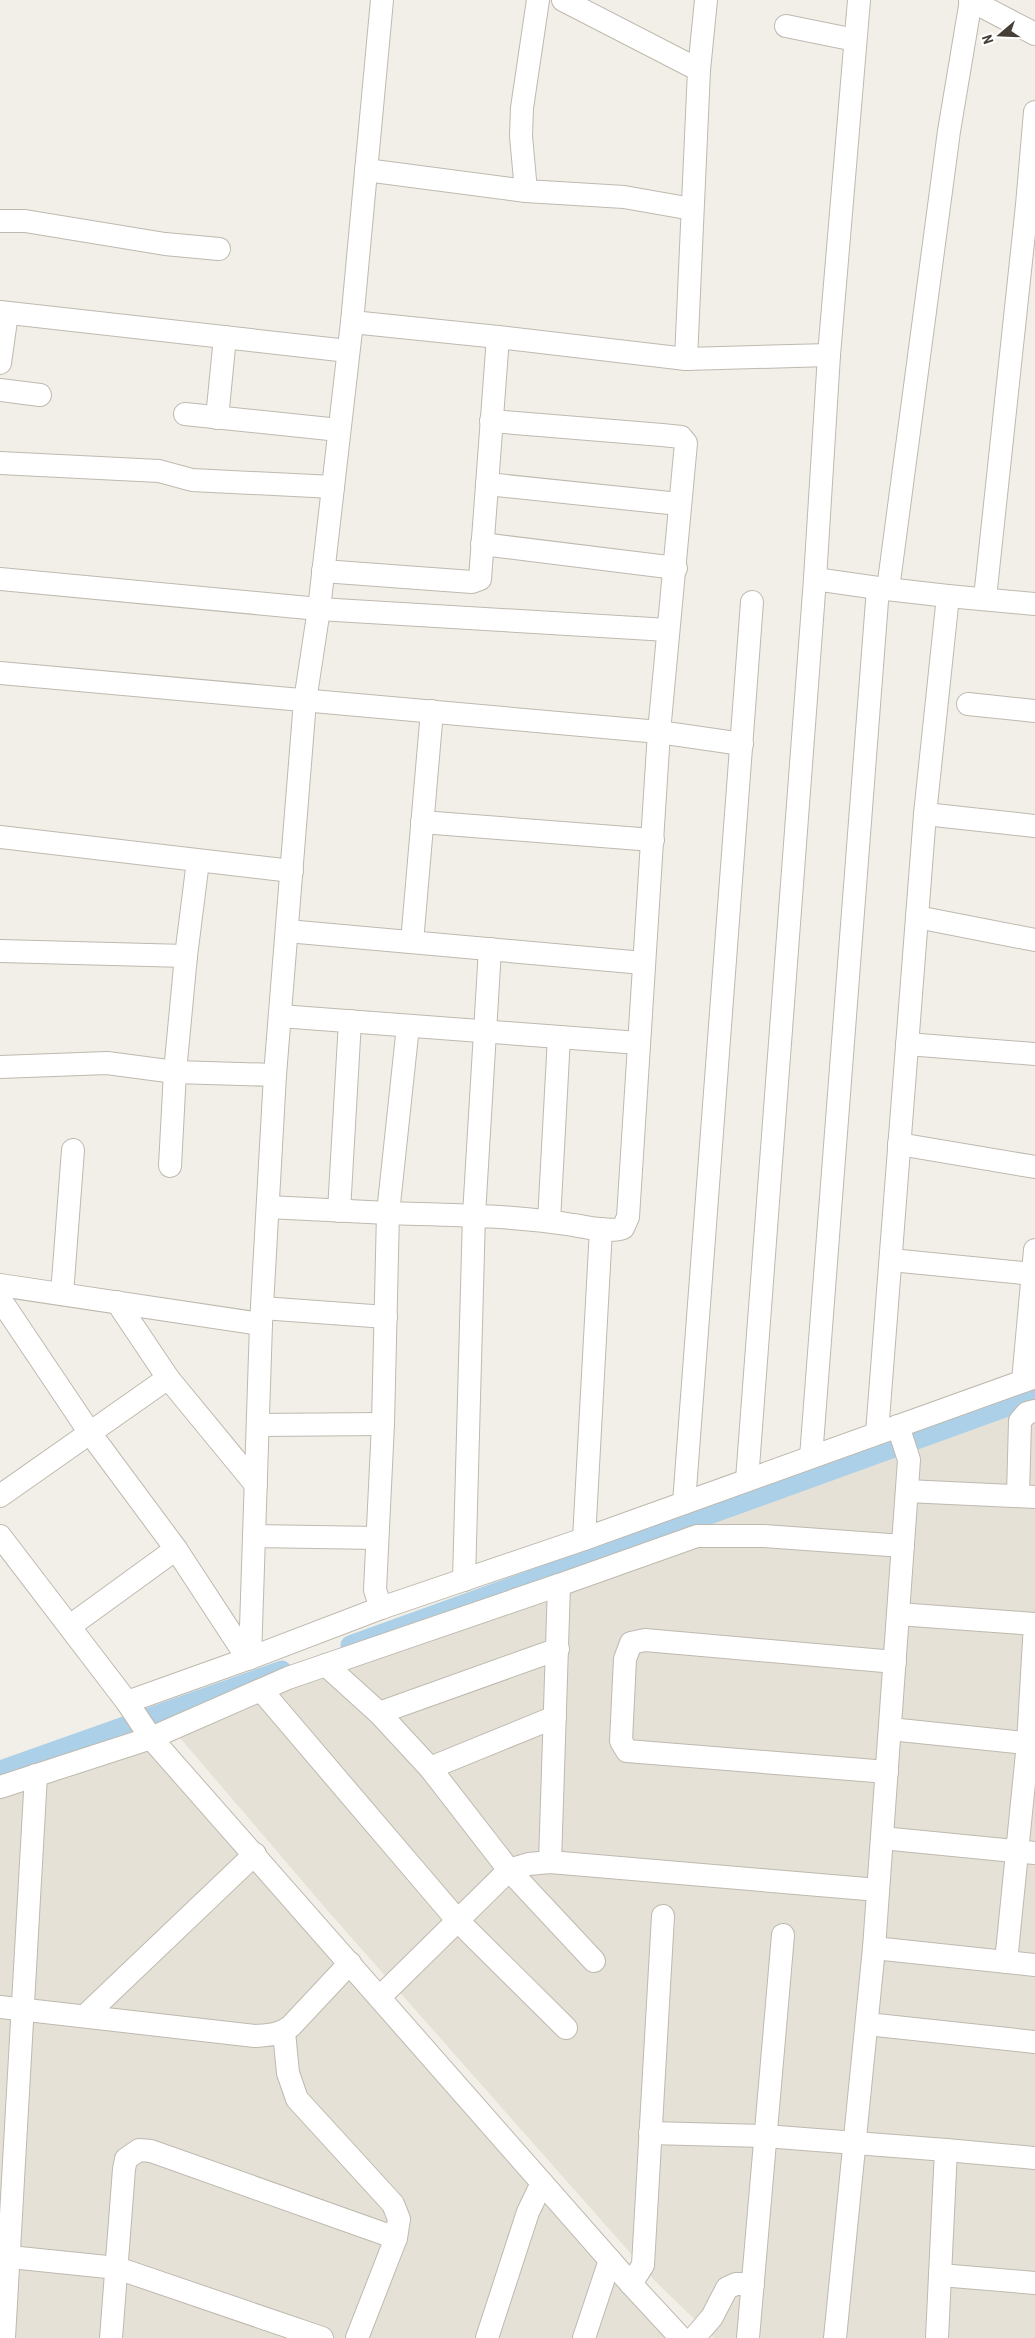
<svg xmlns="http://www.w3.org/2000/svg" width="1035" height="2338" viewBox="0 0 1035 2338" font-family="'Roboto Condensed',sans-serif">
	<style>
		.residential { fill: #e5e1d7 }
		.lines { fill: none; stroke-linecap: round; stroke-linejoin: round }
		.canal { stroke: #abd0e8; stroke-width: 19 }
		.minor-casing { stroke: #bfb9af; stroke-width: 24 }
		.minor { stroke: #fff; stroke-width: 22 }
	</style>
	<rect width="100%" height="100%" fill="#f2efe8"/>
	<g class="residential">
		<path d="M1035 1404V2338H714L655 2281 327 1910 181 1739 175 1723 177 1713 641 1550 837 1475Z"/>
		<path d="M153 1738 684 2338H0V1791Z"/>
	</g>
	<g class="lines">
		<g class="canal">
			<path d="M350 1645 1035 1397"/>
			<path d="M0 1770 282 1670"/>
		</g>
		<defs>
			<g id="minor">
				<path d="M538 0 522 108 521 136 526 191 624 197 692 209"/>
				<path d="M563 0 699 70"/>
				<path d="M970 0 1035 34"/>
				<path d="M786 26 855 40"/>
				<path d="M366 170 526 191"/>
				<path d="M0 221H25L165 244 219 249"/>
				<path d="M0 312 348 351"/>
				<path d="M352 322 498 337"/>
				<path d="M686 359 829 355"/>
				<path d="M0 363 7 313"/>
				<path d="M0 390 40 395"/>
				<path d="M185 414 339 430"/>
				<path d="M217 418 225 337"/>
				<path d="M0 463 159 471 192 480 333 487"/>
				<path d="M487 484 679 504"/>
				<path d="M482 544 676 568"/>
				<path d="M323 571 472 582 480 579 498 337 686 359 699 70 706 0"/>
				<path d="M0 579 319 609 668 630"/>
				<path d="M815 579 829 355 859 0"/>
				<path d="M888 589 949 131 971 0"/>
				<path d="M948 596 1035 604"/>
				<path d="M985 598 1027 205 1035 112"/>
				<path d="M0 673 659 732 742 744"/>
				<path d="M968 704 1035 711"/>
				<path d="M925 814 1035 826"/>
				<path d="M422 822 653 840"/>
				<path d="M0 837 292 871"/>
				<path d="M917 917 1035 940"/>
				<path d="M287 931 643 963"/>
				<path d="M412 942 432 711"/>
				<path d="M0 951 186 956 175 1072 170 1166"/>
				<path d="M186 956 198 861"/>
				<path d="M280 1016 639 1043"/>
				<path d="M907 1044 1035 1054"/>
				<path d="M0 1067 107 1063 175 1072 275 1075 261 1324 250 1658"/>
				<path d="M275 1075 305 701 319 609 352 322 382 0"/>
				<path d="M899 1144 1035 1167"/>
				<path d="M268 1207 388 1213 408 1026"/>
				<path d="M339 1211 350 1021"/>
				<path d="M549 1221 559 1037"/>
				<path d="M891 1260 1033 1274"/>
				<path d="M0 1285 261 1324"/>
				<path d="M62 1294 73 1150"/>
				<path d="M0 1299 90 1433 176 1549 248 1659"/>
				<path d="M117 1302 168 1378"/>
				<path d="M262 1308 386 1317"/>
				<path d="M1023 1381 1035 1250"/>
				<path d="M258 1425 383 1424"/>
				<path d="M811 1457 878 588 948 596 925 814 877 1433"/>
				<path d="M747 1480 815 579 878 588"/>
				<path d="M907 1491 1035 1497"/>
				<path d="M1018 1495 1020 1421 1027 1413 1035 1411"/>
				<path d="M0 1496 168 1378 256 1485"/>
				<path d="M684 1503 752 602"/>
				<path d="M0 1536 127 1702 151 1738 631 2284 681 2338"/>
				<path d="M254 1536 377 1538"/>
				<path d="M584 1539 601 1229"/>
				<path d="M464 1580 474 1215 490 949"/>
				<path d="M381 1608 375 1590 383 1424 388 1213C450 1215 512 1215 573 1225 588 1227 609 1233 623 1228L628 1217 659 732 686 443 681 437 662 435 491 421"/>
				<path d="M898 1614 1035 1624 1028 1743 1006 1962"/>
				<path d="M70 1626 176 1549"/>
				<path d="M558 1649 379 1713 430 1768 509 1870 594 1961"/>
				<path d="M326 1665 379 1713"/>
				<path d="M261 1690 458 1921 566 2028"/>
				<path d="M127 1702 250 1658 381 1608 584 1539 1035 1377"/>
				<path d="M890 1729 1035 1744"/>
				<path d="M430 1768 555 1717"/>
				<path d="M887 1772 627 1751 621 1741 625 1659 631 1643 645 1640 895 1662"/>
				<path d="M0 1787 151 1738 288 1678 559 1585"/>
				<path d="M882 1838 1035 1853"/>
				<path d="M550 1862 559 1585 697 1536H764L903 1546"/>
				<path d="M874 1948 1035 1965"/>
				<path d="M380 1997 509 1870 529 1864 550 1862 878 1890"/>
				<path d="M0 2007 255 2036C269 2035 280 2035 291 2026L350 1963"/>
				<path d="M85 2016 255 1854"/>
				<path d="M867 2024 1035 2042"/>
				<path d="M284 2032 288 2073 297 2099 393 2204 399 2219 396 2238 357 2338"/>
				<path d="M650 2133 765 2136 946 2150 937 2338"/>
				<path d="M946 2150 1035 2158"/>
				<path d="M0 2256 117 2268 322 2338"/>
				<path d="M940 2275 1035 2283"/>
				<path d="M631 2284 643 2265 663 1916"/>
				<path d="M4 2338 36 1775"/>
				<path d="M111 2338 124 2169 126 2159 139 2150 151 2151 396 2238"/>
				<path d="M487 2338 528 2212 542 2183"/>
				<path d="M584 2338 610 2260"/>
				<path d="M694 2338 712 2317 727 2288 736 2284H753"/>
				<path d="M748 2338 783 1935"/>
				<path d="M835 2338 874 1948 909 1460 898 1426"/>
			</g>
		</defs>
		<use href="#minor" class="minor-casing"/>
		<use href="#minor" class="minor"/>
	</g>
	<g transform="translate(1000 35) rotate(251)" stroke="#ffffff" stroke-width="4" paint-order="stroke">
	<path d="M0-4L9 19L0 12L-9 19Z" fill="#453f37"/>
	<text y="-8" font-size="14" font-weight="bold" text-anchor="middle" fill="#453f37">N</text>
	</g>
</svg>
